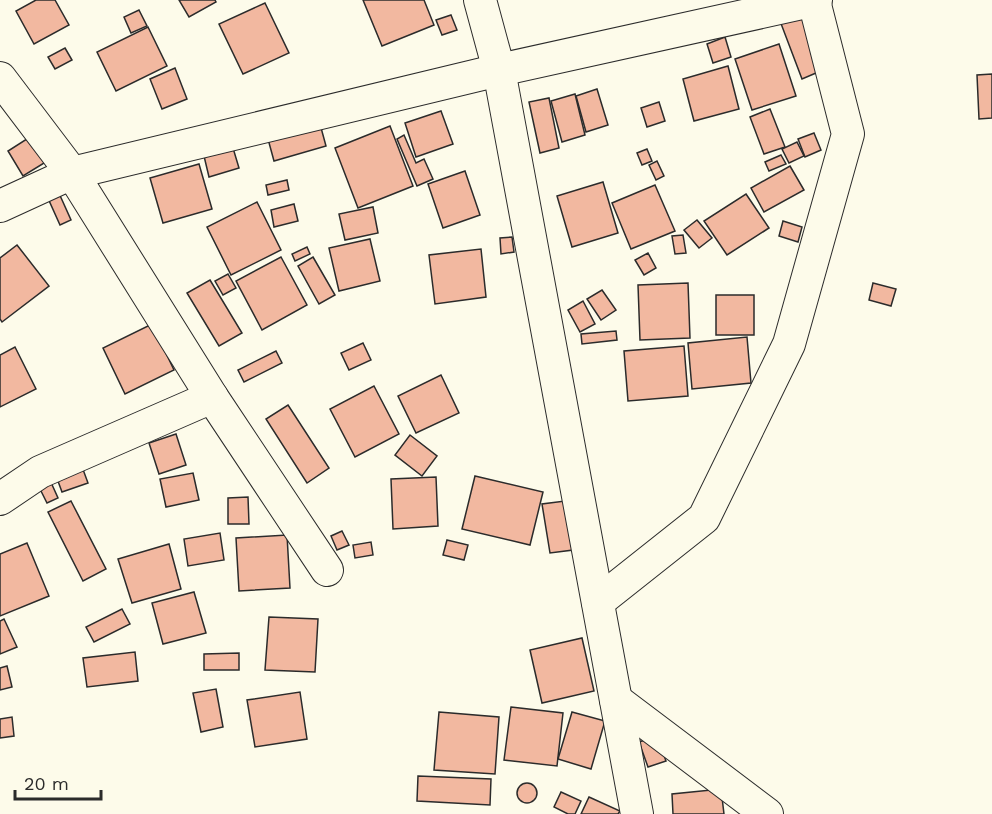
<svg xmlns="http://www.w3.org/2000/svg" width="992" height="814" viewBox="0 0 992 814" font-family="'Work Sans',sans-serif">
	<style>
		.building { fill: #f2b8a0; stroke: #2b2b2b; stroke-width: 1.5 }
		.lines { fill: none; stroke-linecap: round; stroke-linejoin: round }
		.minor-casing { stroke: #2b2b2b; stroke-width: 34 }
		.minor { stroke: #fdfbea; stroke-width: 32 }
	</style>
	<rect width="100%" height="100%" fill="#fdfbea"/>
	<g class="building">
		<path d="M36 0H55L69 25 34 44 16 11Z"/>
		<path d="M179 0H215L216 2 189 17Z"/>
		<path d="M363 0H424L434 25 382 46Z"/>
		<path d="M265 3 289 53 243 74 219 24Z"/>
		<path d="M799 6 823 70 802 79 777 13Z"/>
		<path d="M139 10 147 26 131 33 124 17Z"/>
		<path d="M451 15 457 30 442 35 436 20Z"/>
		<path d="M148 27 167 66 116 91 97 52Z"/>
		<path d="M725 37 731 57 713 63 707 44Z"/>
		<path d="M779 44 796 96 752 110 735 59Z"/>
		<path d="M65 48 72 60 55 69 48 57Z"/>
		<path d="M728 66 739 109 694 121 683 79Z"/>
		<path d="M175 68 187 99 162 109 150 79Z"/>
		<path d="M992 74V118L979 119 977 75Z"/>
		<path d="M597 89 608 125 586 132 576 96Z"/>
		<path d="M575 94 585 135 562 142 551 101Z"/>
		<path d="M549 98 559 148 540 153 529 102Z"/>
		<path d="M659 102 665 121 647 127 641 108Z"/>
		<path d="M770 109 785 147 764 154 750 117Z"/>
		<path d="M441 111 453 144 416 157 405 123Z"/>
		<path d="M320 124 326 146 274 161 268 139Z"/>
		<path d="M390 126 413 186 358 208 335 148Z"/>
		<path d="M814 133 821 150 805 157 798 139Z"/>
		<path d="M33 135 49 160 23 176 8 151Z"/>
		<path d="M404 135 416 163 424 159 433 179 417 186 397 139Z"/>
		<path d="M797 142 804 156 789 163 782 149Z"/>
		<path d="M233 148 239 168 209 177 204 156Z"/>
		<path d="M647 149 652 161 642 165 637 153Z"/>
		<path d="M781 155 786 164 769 171 765 162Z"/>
		<path d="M657 161 664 176 656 180 649 165Z"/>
		<path d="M199 164 212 209 163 223 150 178Z"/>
		<path d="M790 166 804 190 764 212 751 188Z"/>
		<path d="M465 171 480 215 443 228 428 184Z"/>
		<path d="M287 180 289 190 268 195 266 185Z"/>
		<path d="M603 182 618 233 572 247 557 196Z"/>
		<path d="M655 185 675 231 631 249 612 203Z"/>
		<path d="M58 191 71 220 60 225 47 196Z"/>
		<path d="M746 194 769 228 727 255 704 221Z"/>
		<path d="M257 202 281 250 231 275 207 227Z"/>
		<path d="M294 204 298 221 274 227 271 210Z"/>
		<path d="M373 207 378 233 345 240 339 214Z"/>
		<path d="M697 220 712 238 699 248 684 230Z"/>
		<path d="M783 221 802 227 798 242 779 236Z"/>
		<path d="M683 235 686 253 675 254 672 236Z"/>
		<path d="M512 237 514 252 501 254 500 238Z"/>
		<path d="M370 239 380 281 339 291 329 248Z"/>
		<path d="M17 245 49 286 2 322 0 319V258Z"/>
		<path d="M307 247 310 254 295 261 292 254Z"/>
		<path d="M481 249 486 297 435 304 429 255Z"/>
		<path d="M648 253 656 268 644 275 635 260Z"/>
		<path d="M281 257 307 305 262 330 236 281Z"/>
		<path d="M313 257 335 295 319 304 298 266Z"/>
		<path d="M228 274 236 288 223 295 215 281Z"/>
		<path d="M210 280 242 333 219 346 187 293Z"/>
		<path d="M688 283 690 338 640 340 638 285Z"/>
		<path d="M873 283 896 289 891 306 869 300Z"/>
		<path d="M602 290 616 310 601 320 587 299Z"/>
		<rect x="716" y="295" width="38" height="40"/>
		<path d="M583 301 595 324 580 332 568 310Z"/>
		<path d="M152 324 174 370 125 394 103 348Z"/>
		<path d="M616 331 617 340 582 344 581 334Z"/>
		<path d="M747 337 751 383 692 389 688 343Z"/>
		<path d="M363 343 371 360 349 370 341 353Z"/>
		<path d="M684 346 688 396 628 401 624 351Z"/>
		<path d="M15 347 36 389 0 407V355Z"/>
		<path d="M276 351 282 363 244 382 238 370Z"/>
		<path d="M441 375 459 413 416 433 398 396Z"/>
		<path d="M374 386 399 434 355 457 330 409Z"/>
		<path d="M288 405 329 468 307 483 266 419Z"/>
		<path d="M176 434 186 465 159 474 149 443Z"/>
		<path d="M410 435 437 456 422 476 395 455Z"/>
		<path d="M81 464 88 483 62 492 55 473Z"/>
		<path d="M193 473 199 500 166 507 160 479Z"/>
		<path d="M475 476 543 492 530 545 462 529Z"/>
		<path d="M436 477 438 526 393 529 391 479Z"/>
		<path d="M49 478 58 498 47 503 37 483Z"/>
		<path d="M248 497 249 524H228V498Z"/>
		<path d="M71 501 106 569 83 581 48 512Z"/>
		<path d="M565 501 573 550 550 553 542 504Z"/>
		<path d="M342 531 349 545 337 550 331 536Z"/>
		<path d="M220 533 224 560 188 566 184 539Z"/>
		<path d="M287 535 290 588 239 591 236 538Z"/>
		<path d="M447 540 468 545 464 560 443 555Z"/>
		<path d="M371 542 373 555 355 558 353 545Z"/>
		<path d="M27 543 49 596 0 616V554Z"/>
		<path d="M169 544 181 589 132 603 118 559Z"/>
		<path d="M194 592 206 633 163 644 152 603Z"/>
		<path d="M122 609 130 624 94 642 86 627Z"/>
		<path d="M269 617 318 619 315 672 265 670Z"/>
		<path d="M4 619 17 647 0 654V621Z"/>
		<path d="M582 638 594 691 542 703 530 650Z"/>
		<path d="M135 652 138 681 87 687 83 658Z"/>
		<path d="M239 653V670H204V654Z"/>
		<path d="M7 666 12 687 0 690V668Z"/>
		<path d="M216 689 223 727 201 732 193 693Z"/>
		<path d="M300 692 307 739 255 747 247 700Z"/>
		<path d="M511 707 563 713 557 766 504 760Z"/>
		<path d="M439 712 499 717 495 774 434 770Z"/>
		<path d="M572 712 605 721 591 769 558 759Z"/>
		<path d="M12 717 14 736 0 738V719Z"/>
		<path d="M657 736 666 761 648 767 639 742Z"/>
		<path d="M418 776 491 779 490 805 417 801Z"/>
		<circle cx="527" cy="793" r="10"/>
		<path d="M721 789 724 814H673L672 794Z"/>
		<path d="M561 792 581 801 575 814H568L554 807Z"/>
		<path d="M589 797 620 811 618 814H581Z"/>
	</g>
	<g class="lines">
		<defs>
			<g id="minor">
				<path d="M480 0 499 70 637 814"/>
				<path d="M0 78 72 173 212 397 327 570"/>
				<path d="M0 206 72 173 499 70 816 0"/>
				<path d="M0 499 40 472 212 397"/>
				<path d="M598 602 704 518 789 344 848 134 814 1"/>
				<path d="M616 700 767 814"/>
			</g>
		</defs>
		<use href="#minor" class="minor-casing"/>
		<use href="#minor" class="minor"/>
	</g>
	<path d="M15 790v9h86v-9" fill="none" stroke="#2b2b2b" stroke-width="3"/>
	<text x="24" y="790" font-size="18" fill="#2b2b2b" stroke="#fdfbea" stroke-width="4.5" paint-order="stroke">20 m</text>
</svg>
